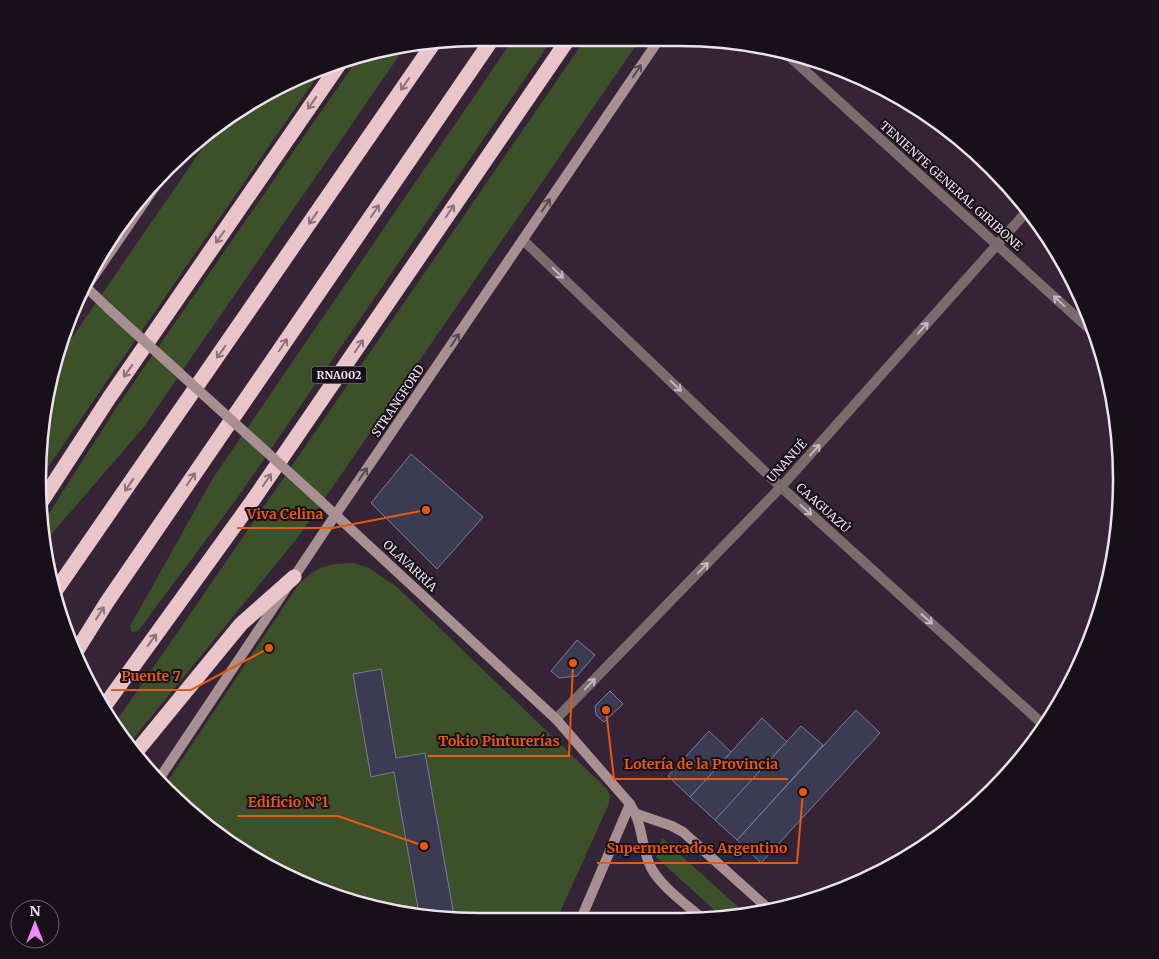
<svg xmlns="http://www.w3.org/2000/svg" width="1159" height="959" viewBox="0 0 1159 959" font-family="Merriweather,serif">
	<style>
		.green { fill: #3c502a }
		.building { fill: #3b3b54; stroke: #7c7d9a }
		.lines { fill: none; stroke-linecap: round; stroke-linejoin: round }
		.street { stroke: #7a6b6d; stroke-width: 10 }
		.secondary { stroke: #a78f92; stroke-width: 10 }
		.highway { stroke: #e9c4c9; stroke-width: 15 }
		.secondary-bridge { stroke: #a78f92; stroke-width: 10 }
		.oneway { stroke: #58494f }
		.oneway2 { stroke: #8b7379 }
		.oneway3 { stroke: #c6b8c2 }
		.labels { text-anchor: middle; stroke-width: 4; stroke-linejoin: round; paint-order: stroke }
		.shield { fill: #181018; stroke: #aea3ae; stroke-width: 1 }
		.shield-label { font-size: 11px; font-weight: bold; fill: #efe2ef }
		.street-label { font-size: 12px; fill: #efe2ef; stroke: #181018 }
		.rim { fill: none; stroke: #efe2ef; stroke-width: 2.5 }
		.leader { fill: none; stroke: #e8590c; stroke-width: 2 }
		.callout-dot { fill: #e8590c; stroke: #181018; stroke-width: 2 }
		.callout-label { font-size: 14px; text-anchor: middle; font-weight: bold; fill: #e8590c; stroke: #181018; stroke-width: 4; stroke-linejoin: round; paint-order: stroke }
	</style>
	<rect width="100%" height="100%" fill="#352336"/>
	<g class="green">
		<path d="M514 38H553L238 497 138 631 133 632 131 631 130 626 213 478Z"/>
		<path d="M586 38H641L299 536 129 744 113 726Z"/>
		<path d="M405 47 143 428 43 544 41 526 116 408 361 54Z"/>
		<path d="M321 71 39 480 38 450 55 369 71 339 217 127 259 97Z"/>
		<path d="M354 563 369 568 397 587 607 789 610 796 608 806 556 921H455L425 754 396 758 380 669 372 777 394 772 419 914 338 898 259 862 188 812 165 785 298 585C320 565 325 564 354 563Z"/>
		<path d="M662 838 747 915 722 917 656 857Z"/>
	</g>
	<g class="building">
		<path d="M411 454 483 517 437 569 371 503Z"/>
		<path d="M577 640 595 655 577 676 559 678 551 671Z"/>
		<path d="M381 669 396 758 425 753 455 921 419 914 394 772 371 777 353 674Z"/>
		<path d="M610 691 623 704 604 722 596 715 595 706Z"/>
		<path d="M856 710 880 733 761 863 737 840Z"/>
		<path d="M762 718 787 742 715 820 690 797Z"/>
		<path d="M801 726 823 745 737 840 715 820Z"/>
		<path d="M709 731 731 752 690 797 668 776Z"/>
	</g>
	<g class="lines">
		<g class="street">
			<path d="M790 57 1095 334"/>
			<path d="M523 240 781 487 1046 727"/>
			<path d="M556 719 781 487 1028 210"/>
		</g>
		<g class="secondary">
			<path d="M86 287 109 309"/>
			<path d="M85 289 161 178"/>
			<path d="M314 495 556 719 630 804C642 822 641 843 649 863 656 883 687 905 703 919"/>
			<path d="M159 779 336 514 660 38"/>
			<path d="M637 814 672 826 683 832 771 911"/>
			<path d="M580 921 630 804"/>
		</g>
		<g class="highway">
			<path d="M40 504 109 398 340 63"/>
			<path d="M56 590 433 44"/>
			<path d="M74 655 107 602 493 38"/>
			<path d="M103 708 251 503 569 38"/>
			<path d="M136 752 241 624 294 577"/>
		</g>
		<path class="secondary-bridge" d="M109 309 314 495"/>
	</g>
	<defs><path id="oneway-shaft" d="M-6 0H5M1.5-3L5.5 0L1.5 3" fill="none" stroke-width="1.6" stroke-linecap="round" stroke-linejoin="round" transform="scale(1.25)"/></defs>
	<g class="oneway">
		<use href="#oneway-shaft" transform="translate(637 71) rotate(-56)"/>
		<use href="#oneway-shaft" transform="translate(546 205) rotate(-56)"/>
		<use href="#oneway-shaft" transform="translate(455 340) rotate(-56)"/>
		<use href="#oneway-shaft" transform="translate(363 474) rotate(-56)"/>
	</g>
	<g class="oneway2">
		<use href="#oneway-shaft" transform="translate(405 84) rotate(125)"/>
		<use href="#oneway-shaft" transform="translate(312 103) rotate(125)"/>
		<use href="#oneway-shaft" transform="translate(375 211) rotate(-56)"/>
		<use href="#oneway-shaft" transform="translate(450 211) rotate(-56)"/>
		<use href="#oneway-shaft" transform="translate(313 218) rotate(125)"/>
		<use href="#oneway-shaft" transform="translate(220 237) rotate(125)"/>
		<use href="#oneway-shaft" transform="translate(283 345) rotate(-56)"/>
		<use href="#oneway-shaft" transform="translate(359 346) rotate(-56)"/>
		<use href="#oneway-shaft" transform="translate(221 352) rotate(125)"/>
		<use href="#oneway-shaft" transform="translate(128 371) rotate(125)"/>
		<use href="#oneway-shaft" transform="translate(191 479) rotate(-56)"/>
		<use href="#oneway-shaft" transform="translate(267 480) rotate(-56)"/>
		<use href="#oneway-shaft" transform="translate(129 485) rotate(125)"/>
		<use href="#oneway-shaft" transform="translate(100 613) rotate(-58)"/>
		<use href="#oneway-shaft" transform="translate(152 640) rotate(-54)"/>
	</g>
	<g class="oneway3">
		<use href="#oneway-shaft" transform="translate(558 273) rotate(44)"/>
		<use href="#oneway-shaft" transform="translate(1059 301) rotate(-137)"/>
		<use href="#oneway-shaft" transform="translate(923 328) rotate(-48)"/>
		<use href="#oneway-shaft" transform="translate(676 386) rotate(44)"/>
		<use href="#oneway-shaft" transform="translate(815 450) rotate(-48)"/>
		<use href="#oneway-shaft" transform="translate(806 510) rotate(42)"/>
		<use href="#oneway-shaft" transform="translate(703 568) rotate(-46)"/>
		<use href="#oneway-shaft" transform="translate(927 619) rotate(42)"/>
		<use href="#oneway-shaft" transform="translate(590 684) rotate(-46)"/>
	</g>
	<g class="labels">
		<rect class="shield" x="311.5" y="366.5" width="55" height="17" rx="4"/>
		<g class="shield-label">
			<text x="339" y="379">RNA002</text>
		</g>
		<g class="street-label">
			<text transform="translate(951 186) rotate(42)" y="4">TENIENTE GENERAL GIRIBONE</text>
			<text transform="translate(398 401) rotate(-56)" y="4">STRANGFORD</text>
			<text transform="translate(787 461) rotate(-48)" y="4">UNANUÉ</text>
			<text transform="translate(823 508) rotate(42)" y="4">CAAGUAZÚ</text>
			<text transform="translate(410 566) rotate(43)" y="4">OLAVARRÍA</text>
		</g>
	</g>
	<path d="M0 0H1159V959H0ZM479 46H680A433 433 0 0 1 1113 479V480A433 433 0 0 1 680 913H479A433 433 0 0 1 46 480V479A433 433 0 0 1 479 46Z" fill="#181018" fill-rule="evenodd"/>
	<path class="rim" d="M479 46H680A433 433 0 0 1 1113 479V480A433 433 0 0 1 680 913H479A433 433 0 0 1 46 480V479A433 433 0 0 1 479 46Z"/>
	<path class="leader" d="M426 510L333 528H237M269 648L191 690H111M573 663L569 756H428M606 710L614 779H788M424 846L338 816H237M803 792L797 863H597"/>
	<g class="callout-dot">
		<circle cx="426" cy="510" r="5"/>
		<circle cx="269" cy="648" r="5"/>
		<circle cx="573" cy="663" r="5"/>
		<circle cx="606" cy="710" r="5"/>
		<circle cx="424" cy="846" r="5"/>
		<circle cx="803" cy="792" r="5"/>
	</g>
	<g class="callout-label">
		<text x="285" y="519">Viva Celina</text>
		<text x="151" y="681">Puente 7</text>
		<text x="499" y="746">Tokio Pinturerías</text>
		<text x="701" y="769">Lotería de la Provincia</text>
		<text x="288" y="807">Edificio N°1</text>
		<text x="697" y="853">Supermercados Argentino</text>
	</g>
	<g transform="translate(35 924)"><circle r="24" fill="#181018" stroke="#6e646e"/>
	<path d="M0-4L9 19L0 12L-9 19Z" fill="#ee8cf8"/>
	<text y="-8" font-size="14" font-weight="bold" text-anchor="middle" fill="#efe2ef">N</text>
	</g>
</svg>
